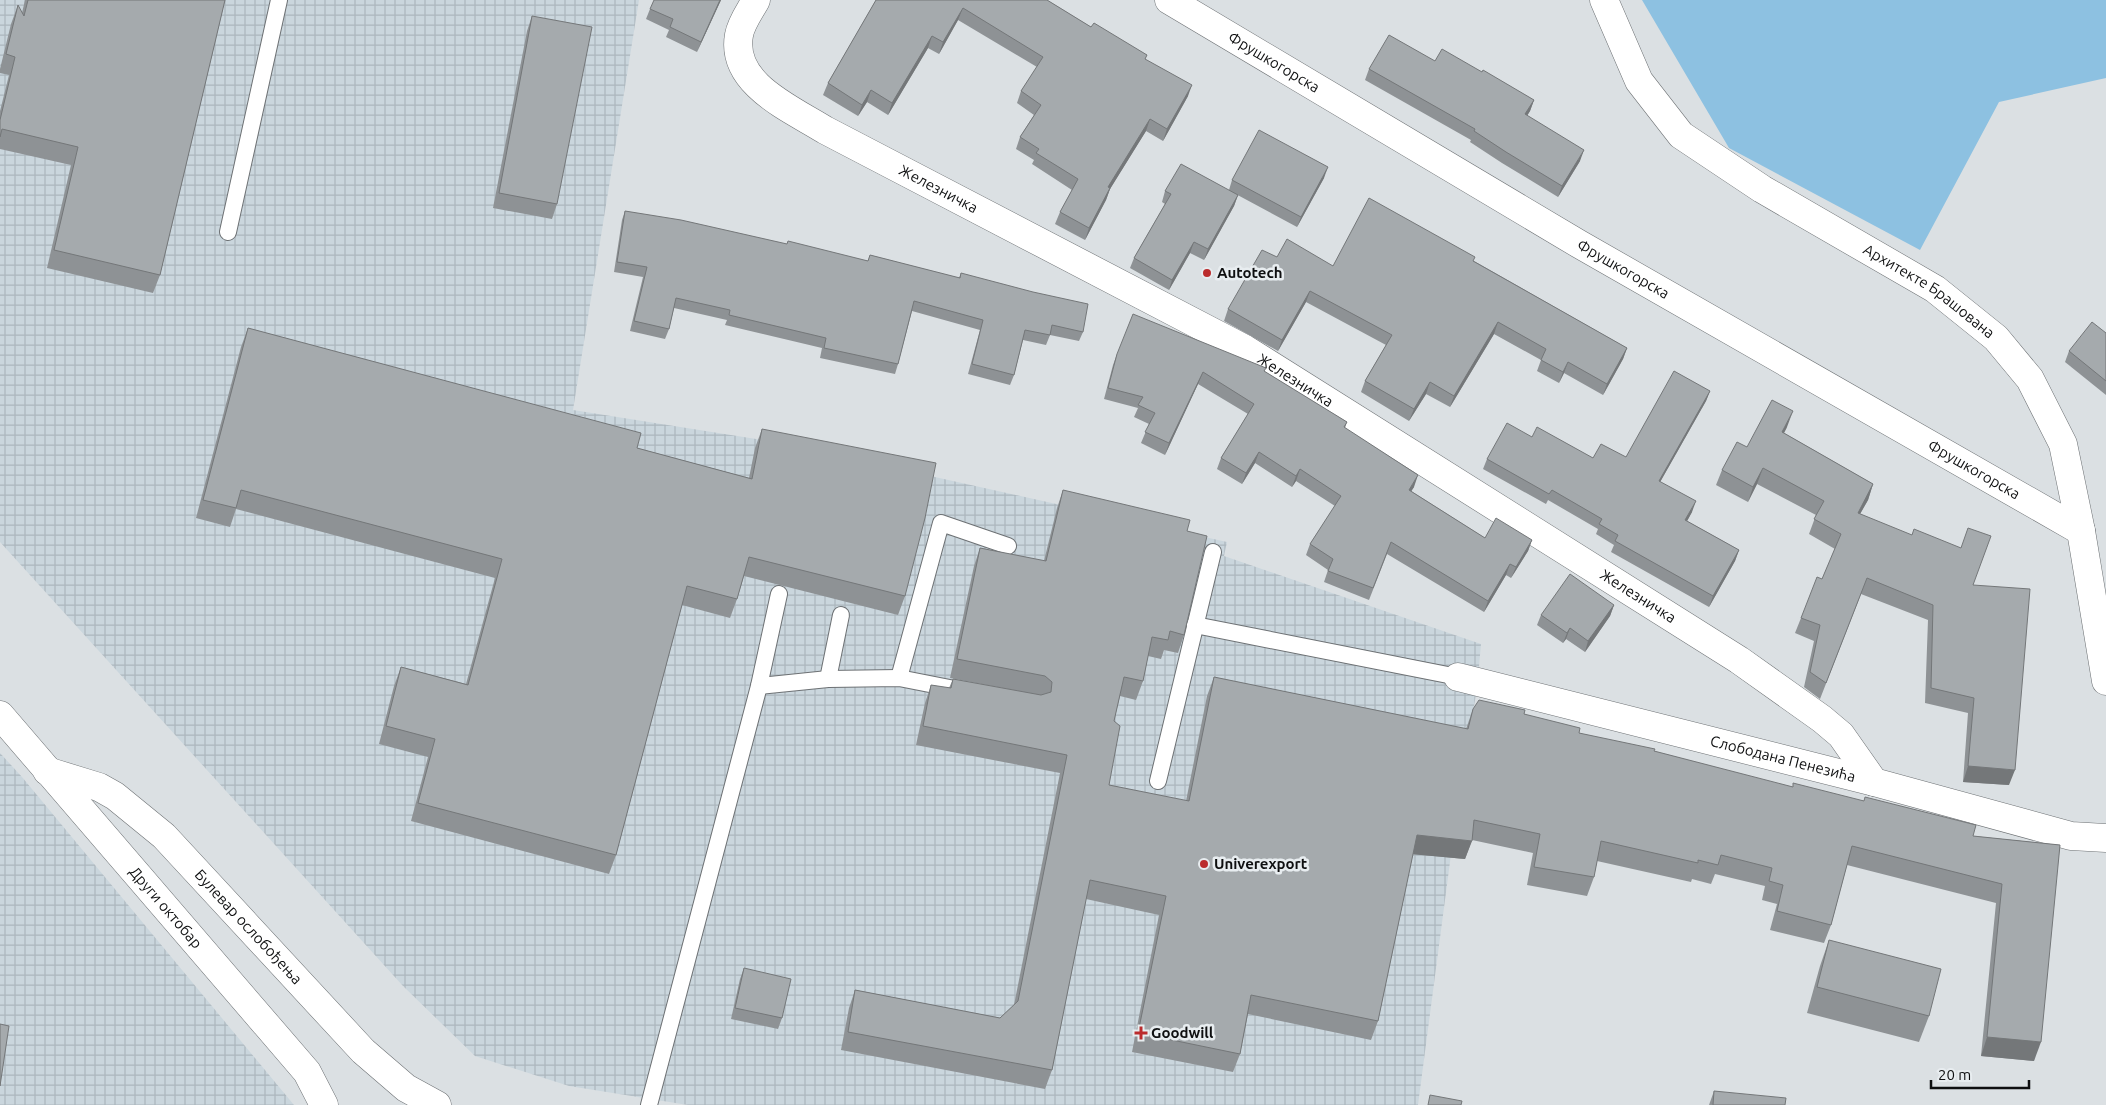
<svg xmlns="http://www.w3.org/2000/svg" width="2106" height="1105" viewBox="0 0 2106 1105" font-family="Ubuntu,sans-serif">
	<style>
		.industrial { fill: url(#industrial-grid) }
		.green { fill: #8dc1e1 }
		.lines { fill: none; stroke-linecap: round; stroke-linejoin: round }
		.lane-casing { stroke: #6d7174; stroke-width: 18 }
		.street-casing { stroke: #6d7174; stroke-width: 29 }
		.secondary-casing { stroke: #6d7174; stroke-width: 29 }
		.lane { stroke: #fff; stroke-width: 16 }
		.street { stroke: #fff; stroke-width: 28 }
		.secondary { stroke: #fff; stroke-width: 28 }
		.wall { fill: #8e9295 }
		.shaded-wall { fill: #747779 }
		.building { fill: #a5aaad; stroke: #747779 }
		.poi-dot { fill: #bb2c2d; stroke: #e8edf0; stroke-width: 2 }
		.labels { text-anchor: middle; stroke-width: 5; stroke-linejoin: round; paint-order: stroke }
		.street-label { font-size: 15px; fill: #0e0f10; stroke: #e8edf0 }
		.poi-label { font-size: 15px; font-weight: bold; fill: #0e0f10; stroke: #e8edf0; text-anchor: start }
	</style>
	<defs>
		<pattern id="industrial-grid" width="8" height="8" patternUnits="userSpaceOnUse" patternTransform="scale(1.25)"><rect width="8" height="8" fill="#cad6dd"/><path d="M0 4h8M4 0v8" fill="none" stroke="#acb6bd"/></pattern>
	</defs>
	<rect width="100%" height="100%" fill="#dbe0e3"/>
	<g class="industrial">
		<path d="M0 0H639L573 410 782 443 1227 542 1224 556 1481 644 1477 689 1460 786 1418 1105H688L569 1086 475 1056 403 986 0 542Z"/>
		<path d="M0 753 22 777 294 1105H0Z"/>
	</g>
	<path class="green" d="M1642 0H2106V78L1999 102 1920 250 1729 148Z"/>
	<g class="lines">
		<defs>
			<g id="lane">
				<path d="M228 232 279 0"/>
				<path d="M1195 625 1458 677"/>
				<path d="M899 678 941 523 1008 546"/>
				<path d="M828 679 841 615"/>
				<path d="M759 686 828 679 899 678 970 692"/>
				<path d="M1158 781 1213 552"/>
				<path d="M649 1105 759 686 779 594"/>
			</g>
			<g id="street">
				<path id="s1" d="M756 0C750 11 741 23 739 35 730 84 792 109 825 130L1245 349 1739 660 1822 719 1841 735 1874 782"/>
				<path id="s2" d="M1169 0 1579 244 2081 531"/>
				<path id="s3" d="M1458 677 1874 782 2071 836 2106 838"/>
			</g>
			<g id="secondary">
				<path id="s4" d="M1604 0 1639 81 1681 135 1762 189 1935 289 1996 338 2030 379 2063 444 2081 531 2106 681"/>
				<path id="s5" d="M0 715 307 1072 324 1105"/>
				<path id="s6" d="M47 771 99 787 115 796 164 836 363 1051 406 1088 437 1105"/>
			</g>
		</defs>
		<use href="#lane" class="lane-casing"/>
		<use href="#street" class="street-casing"/>
		<use href="#secondary" class="secondary-casing"/>
		<use href="#lane" class="lane"/>
		<use href="#street" class="street"/>
		<use href="#secondary" class="secondary"/>
	</g>
	<g class="wall">
		<path d="M25 0H225L160 275 153 293 47 268 71 165 0 149V111L9 75 0 73V69L11 24 18 5 22 13Z"/>
		<path d="M721 0 697 52 666 37 669 30 646 19 650 9Z"/>
		<path d="M876 0H1047L1091 27 1147 55 1145 59 1188 96 1163 141 1146 131 1110 189 1106 200 1085 240 1055 224 1060 212 1072 190 1032 164 1034 160 1016 149 1020 137 1034 115 1017 103 1021 91 1037 67 958 20 939 54 928 48 888 115 867 102 858 116 823 95 828 83Z"/>
		<path d="M532 16 557 204 552 219 493 208 527 31Z"/>
		<path d="M1435 61 1534 100 1530 111 1527 116 1580 161 1558 197 1502 163 1470 142 1471 140 1365 80 1369 69Z"/>
		<path d="M1324 178 1297 227 1232 192 1238 195 1234 206 1204 260 1190 253 1169 290 1130 268 1134 258 1165 204 1162 202 1165 191 1229 190 1232 180Z"/>
		<path d="M625 211 868 261 870 255 959 278 961 273 1083 332 1079 341 1050 335 1046 345 1023 340 1014 375 1010 385 968 374 980 330 912 311 898 364 895 374 820 358 822 348 725 325 727 320 674 308 669 329 665 339 630 331 643 277 614 272 622 220Z"/>
		<path d="M1277 257 1333 266 1474 261 1627 348 1623 359 1603 395 1564 373 1559 383 1537 371 1541 360 1494 334 1450 407 1426 394 1409 421 1361 392 1365 381 1386 345 1306 302 1278 351 1224 321 1228 309Z"/>
		<path d="M248 328 637 448 749 478 755 448 762 429 905 596 898 615 744 576 737 599 730 618 682 605 616 855 609 874 411 821 428 757 379 744 394 686 401 667 466 684 495 578 236 509 230 527 196 518 241 347Z"/>
		<path d="M2106 333V395L2065 362 2069 351Z"/>
		<path d="M1117 354 1266 368 1264 371 1347 422 1345 428 1414 487 1411 491 1485 538 1532 540 1528 551 1511 578 1506 575 1484 612 1387 554 1369 600 1324 582 1328 570 1306 555 1310 544 1335 506 1296 481 1292 487 1255 463 1242 484 1217 469 1221 458 1248 414 1198 384 1165 455 1141 443 1149 424 1134 417 1138 408 1104 399 1113 365Z"/>
		<path d="M1710 391 1706 401 1660 482 1692 512 1687 521 1739 550 1735 561 1709 607 1611 552 1614 545 1596 534 1598 529 1548 500 1546 504 1483 469 1487 459 1532 437 1593 458 1626 457Z"/>
		<path d="M1787 427 1784 433 1873 484 1868 500 1860 514 1973 585 2009 785 1963 782 1968 713 1925 703 1928 620 1861 594 1820 699 1804 687 1814 641 1795 633 1801 618 1822 579 1835 549 1809 534 1816 515 1757 484 1748 502 1716 485 1722 470 1747 447Z"/>
		<path d="M1063 490 1187 531 1184 635 1178 653 1164 650 1161 659 1148 656 1143 681 1136 700 1120 696 1114 721 1109 785 1186 801 1207 696 1214 677 1466 729 1473 709 1524 714 1579 733 1654 751 1973 836 2060 845 2034 1061 1981 1056 1996 903 1847 865 1831 925 1824 943 1770 930 1777 904 1762 900 1765 886 1715 874 1711 884 1692 879 1691 882 1597 861 1594 877 1587 896 1527 885 1533 853 1472 840 1465 859 1413 854 1378 1021 1371 1040 1248 1014 1240 1054 1233 1072 1132 1052 1159 915 1086 899 1052 1070 1045 1089 841 1050 849 1008 855 990 1000 1018 1014 1005 1060 773 916 745 925 703 931 685 949 688 953 679 1039 695 950 678 974 566 980 548 1044 561 1057 508Z"/>
		<path d="M1614 605 1610 616 1585 652 1566 639 1563 643 1537 625 1541 615Z"/>
		<path d="M1829 940 1929 1016 1919 1042 1807 1013 1820 966Z"/>
		<path d="M744 968 782 1018 778 1029 731 1019 740 979Z"/>
		<path d="M1714 1091 1785 1105H1709Z"/>
	</g>
	<g class="shaded-wall">
		<path d="M720 0H721L697 52 701 42Z"/>
		<path d="M963 8 958 20 939 54 943 42Z"/>
		<path d="M932 36 928 48 888 115 892 103Z"/>
		<path d="M1192 85 1188 96 1163 141 1167 129Z"/>
		<path d="M871 90 867 102 858 116 862 105Z"/>
		<path d="M1534 100 1530 111 1521 125 1525 114Z"/>
		<path d="M1150 119 1146 131 1110 189 1106 200 1085 240 1089 228 1108 187Z"/>
		<path d="M1584 150 1580 161 1558 197 1562 186Z"/>
		<path d="M1328 167 1324 178 1297 227 1301 217Z"/>
		<path d="M1238 195 1234 206 1204 260 1208 249Z"/>
		<path d="M1194 242 1190 253 1169 290 1172 280Z"/>
		<path d="M1310 291 1306 302 1278 351 1282 340Z"/>
		<path d="M1498 322 1494 334 1450 407 1454 396Z"/>
		<path d="M1627 348 1623 359 1603 395 1607 384Z"/>
		<path d="M1568 362 1564 373 1559 383 1563 372Z"/>
		<path d="M1203 372 1198 384 1165 455 1169 443Z"/>
		<path d="M1430 382 1426 394 1409 421 1414 409Z"/>
		<path d="M1710 391 1706 401 1655 491 1659 481Z"/>
		<path d="M1793 411 1787 427 1776 448 1782 432Z"/>
		<path d="M1259 452 1255 463 1242 484 1246 473Z"/>
		<path d="M1763 468 1757 484 1748 502 1753 487Z"/>
		<path d="M1300 469 1296 481 1292 487 1296 476Z"/>
		<path d="M1418 475 1414 487 1405 501 1409 490Z"/>
		<path d="M1873 484 1868 500 1852 528 1858 513Z"/>
		<path d="M1696 501 1692 512 1682 530 1685 520Z"/>
		<path d="M1532 540 1528 551 1511 578 1516 567Z"/>
		<path d="M1739 550 1735 561 1709 607 1713 596Z"/>
		<path d="M1510 564 1506 575 1484 612 1488 601Z"/>
		<path d="M1614 605 1610 616 1585 652 1588 641Z"/>
		<path d="M1570 628 1566 639 1563 643 1567 633Z"/>
		<path d="M1968 766 2015 770 2009 785 1963 782Z"/>
		<path d="M1417 835 1472 841 1465 859 1410 854Z"/>
		<path d="M1987 1037 2041 1042 2034 1061 1981 1056Z"/>
	</g>
	<g class="building">
		<path d="M28 0H225L160 275 54 250 78 147 2 129 0 137V120L15 57 6 54 18 5 24 16Z"/>
		<path d="M654 0H720L701 42 670 27 673 19 650 9Z"/>
		<path d="M876 0H1047L1091 27 1094 23 1147 55 1145 59 1192 85 1167 129 1150 119 1108 187 1110 188 1089 228 1060 212 1078 179 1036 153 1039 149 1020 137 1041 105 1021 91 1043 57 963 8 943 42 932 36 892 103 871 90 862 105 828 83Z"/>
		<path d="M532 16 592 27 557 204 499 193Z"/>
		<path d="M1389 35 1435 61 1442 49 1482 72 1483 70 1534 100 1525 114 1584 150 1562 186 1506 152 1474 131 1475 129 1369 69Z"/>
		<path d="M1259 130 1328 167 1301 217 1232 180Z"/>
		<path d="M1181 164 1238 195 1208 249 1194 242 1172 280 1134 258 1171 194 1165 191Z"/>
		<path d="M1369 198 1475 257 1473 261 1627 348 1607 384 1568 362 1563 372 1541 360 1546 349 1498 322 1454 396 1430 382 1414 409 1365 381 1392 335 1310 291 1282 340 1228 309 1262 250 1277 257 1287 239 1333 266Z"/>
		<path d="M625 211 681 220 787 244 788 241 868 261 870 255 960 278 961 273 1033 292 1088 304 1083 332 1052 325 1050 335 1025 330 1014 375 972 364 983 320 914 301 898 364 824 348 826 338 729 315 730 310 676 298 669 329 634 321 647 267 617 262Z"/>
		<path d="M1133 314 1266 368 1264 371 1347 422 1344 427 1418 475 1409 490 1485 538 1496 518 1532 540 1516 567 1510 564 1488 601 1391 542 1373 588 1328 571 1333 559 1310 544 1341 496 1300 469 1296 476 1259 452 1246 473 1221 458 1254 404 1203 372 1169 443 1145 432 1155 413 1138 405 1143 397 1108 388 1117 354Z"/>
		<path d="M2092 322 2106 333V381L2069 351Z"/>
		<path d="M248 328 641 433 637 448 752 479 762 429 936 463 925 518 905 596 749 557 737 599 687 586 616 855 418 803 435 739 386 726 401 667 468 685 502 559 241 490 236 508 203 500Z"/>
		<path d="M1674 371 1710 391 1659 481 1696 501 1685 520 1739 550 1713 596 1615 541 1618 535 1599 524 1602 519 1552 490 1549 494 1487 459 1507 423 1532 437 1537 427 1593 458 1601 444 1626 457Z"/>
		<path d="M1772 400 1793 411 1782 432 1873 484 1858 513 1912 535 1914 529 1961 548 1968 528 1991 536 1973 585 2030 589 2015 770 1968 766 1974 698 1931 688 1933 605 1867 578 1826 683 1810 672 1820 625 1801 618 1817 577 1822 579 1841 534 1814 519 1824 501 1763 468 1753 487 1722 470 1737 442 1747 447Z"/>
		<path d="M1063 490 1190 520 1187 531 1207 536 1184 635 1170 631 1168 640 1152 637 1143 681 1124 677 1114 721 1120 726 1109 785 1189 801 1214 677 1468 729 1473 709 1479 700 1525 710 1524 714 1580 728 1579 733 1655 749 1654 751 1793 787V783L1864 801 1865 797 1976 825 1973 836 2060 845 2041 1042 1987 1037 2002 884 1852 846 1831 925 1777 911 1783 885 1769 881 1772 868 1721 855 1718 865 1698 860V863L1601 841 1594 877 1534 867 1540 834 1474 820 1472 841 1417 835 1378 1021 1251 995 1240 1054 1138 1033 1166 896 1090 880 1052 1070 848 1032 855 990 1000 1018 1018 1001 1067 755 923 726 931 685 951 688 953 679 1041 695 1051 692 1052 682 1045 676 957 659 980 548 1046 561Z"/>
		<path d="M1570 574 1614 605 1588 641 1570 628 1567 633 1541 615Z"/>
		<path d="M1829 940 1941 969 1929 1016 1817 987Z"/>
		<path d="M744 968 791 979 782 1018 735 1008Z"/>
		<path d="M0 1024 9 1026 0 1086Z"/>
		<path d="M1714 1091 1786 1098 1785 1105H1713Z"/>
		<path d="M1430 1095 1462 1101 1461 1105H1428Z"/>
	</g>
	<g class="poi-dot">
		<circle cx="1207" cy="273" r="5"/>
		<circle cx="1204" cy="864" r="5"/>
		<path d="M1138.5 1025.5h5v5h5v5h-5v5h-5v-5h-5v-5h5z"/>
	</g>
	<g class="labels">
		<g class="street-label">
			<text dy="5" stroke="none"><textPath href="#s2" startOffset="122">Фрушкогорска</textPath></text>
			<text dy="5" stroke="none"><textPath href="#s1" startOffset="304">Железничка</textPath></text>
			<text dy="5" stroke="none"><textPath href="#s2" startOffset="528">Фрушкогорска</textPath></text>
			<text dy="5" stroke="none"><textPath href="#s4" startOffset="450">Архитекте Брашована</textPath></text>
			<text dy="5" stroke="none"><textPath href="#s1" startOffset="709">Железничка</textPath></text>
			<text dy="5" stroke="none"><textPath href="#s2" startOffset="932">Фрушкогорска</textPath></text>
			<text dy="5" stroke="none"><textPath href="#s1" startOffset="1114">Железничка</textPath></text>
			<text dy="5" stroke="none"><textPath href="#s3" startOffset="335">Слободана Пенезића</textPath></text>
			<text dy="5" stroke="none"><textPath href="#s5" startOffset="254">Други октобар</textPath></text>
			<text dy="5" stroke="none"><textPath href="#s6" startOffset="260">Булевар ослобођења</textPath></text>
		</g>
		<g class="poi-label">
			<text x="1217" y="278">Autotech</text>
			<text x="1214" y="869">Univerexport</text>
			<text x="1151" y="1038">Goodwill</text>
		</g>
	</g>
	<path d="M1931 1080v8h98v-8" fill="none" stroke="#0e0f10" stroke-width="2.5"/>
	<text x="1938" y="1080" font-size="15" fill="#0e0f10" stroke="#e8edf0" stroke-width="4" paint-order="stroke">20 m</text>
</svg>
